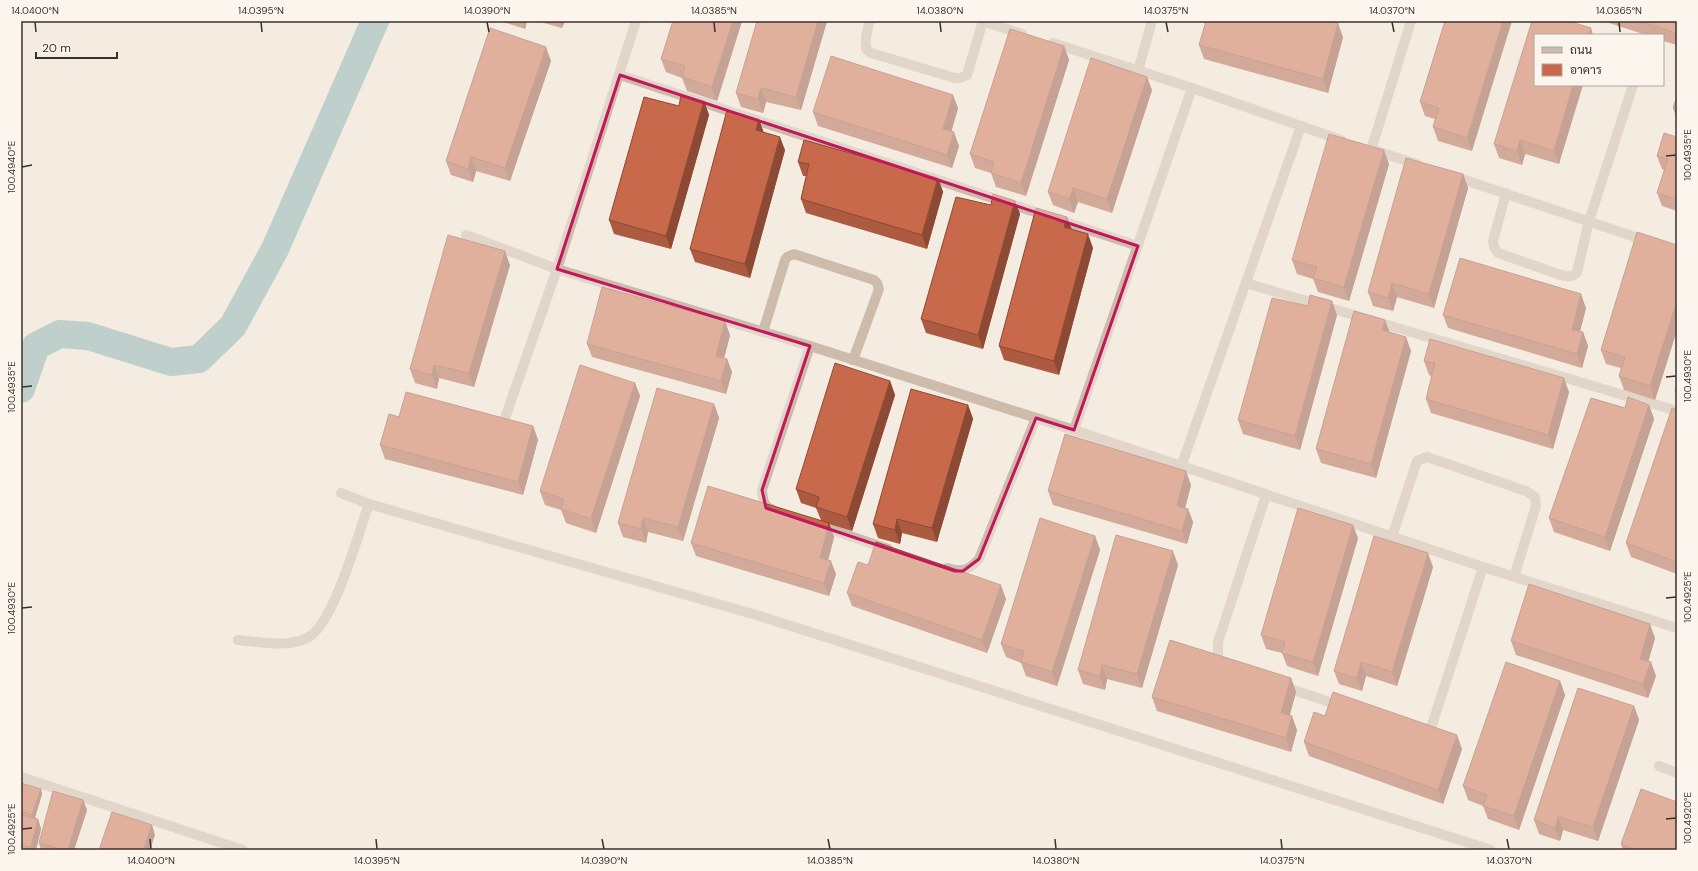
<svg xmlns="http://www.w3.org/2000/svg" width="1698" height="871" viewBox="0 0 1698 871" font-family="'DM Sans',Sarabun,sans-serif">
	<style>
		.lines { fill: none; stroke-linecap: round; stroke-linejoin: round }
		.canal { stroke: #7fb0b2; stroke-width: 28 }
		.minor { stroke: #cdbbac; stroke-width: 10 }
		.wall { fill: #ac5a40 }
		.shaded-wall { fill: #8c4a34 }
		.building { fill: #c8694b; stroke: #8c4a34 }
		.marked { fill: none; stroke: #c2185b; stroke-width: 3; stroke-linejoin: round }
		.ticks { fill: none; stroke: #3b302b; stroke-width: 1.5 }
		.neatline { fill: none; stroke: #3b302b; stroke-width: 1.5 }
		.ticks-label { font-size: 10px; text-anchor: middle; fill: #3b302b }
	</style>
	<rect width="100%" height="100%" fill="#f4ebe1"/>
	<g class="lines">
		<path class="canal" d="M21 389 36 346 60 334 88 336 171 362 199 359 233 326 275 249 375 21"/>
		<g class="minor">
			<path d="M870 21C867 31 865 38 866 49L871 53 955 78H960L967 75 983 21"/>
			<path d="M982 21 1022 34"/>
			<path d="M1053 43 1192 88 1341 140"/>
			<path d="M1138 71 1152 21"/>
			<path d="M620 75 1138 246"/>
			<path d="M1371 150 1411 21"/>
			<path d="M1373 150 1417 164"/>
			<path d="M1453 176 1647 241"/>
			<path d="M1506 193 1493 241 1494 247 1498 253 1561 275C1567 277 1572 278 1577 272L1589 221 1633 85"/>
			<path d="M466 235 557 269 810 346 1074 430 1483 567 1677 628"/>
			<path d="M1246 283 1677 411"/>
			<path d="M763 332 785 260 787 257 794 254 874 280 877 283 879 289 853 360"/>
			<path d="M504 421 557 269 636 21"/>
			<path d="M1074 430 1192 88"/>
			<path d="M1181 467 1301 126"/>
			<path d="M341 493 369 504 763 617 1491 850"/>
			<path d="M775 511C763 506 763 502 762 490L810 346"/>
			<path d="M818 525 888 549"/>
			<path d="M1392 537 1417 461 1427 457 1526 491 1535 497 1536 506 1514 577"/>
			<path d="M947 568C961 573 969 570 979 559L1036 418"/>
			<path d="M238 640C260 642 286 648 307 638 334 625 358 534 369 504"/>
			<path d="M1224 666 1218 658V642L1266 495"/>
			<path d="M1282 686 1341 706"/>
			<path d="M1421 732H1424L1432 725 1483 567"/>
			<path d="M1659 766 1677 773"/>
			<path d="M21 777 243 850"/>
		</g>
	</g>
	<g class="wall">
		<path d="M503 21H527L525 29 503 22Z"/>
		<path d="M537 21H565L562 28Z"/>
		<path d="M673 21H742L717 101 687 91 682 78 666 72 661 59Z"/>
		<path d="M757 21H827L801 110 766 102 763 113 741 107 736 93Z"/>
		<path d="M1202 21H1331L1343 37 1328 93 1204 59 1199 45 1206 23 1202 22Z"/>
		<path d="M1445 21 1472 151 1438 141 1433 127 1435 119 1425 116 1420 102Z"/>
		<path d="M1603 21H1677V45L1663 41V35H1646Z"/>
		<path d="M1591 28 1559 164 1525 154 1522 165 1499 158 1494 144Z"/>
		<path d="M1064 46 1069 60 1026 196 996 187 991 173 975 168 970 154Z"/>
		<path d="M551 61 510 181 476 171 473 182 451 175 446 161Z"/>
		<path d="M1152 90 1112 213 1078 202 1074 213 1053 205 1048 192Z"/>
		<path d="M1677 96V119L1673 108Z"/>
		<path d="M704 101 709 115 671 249 614 234 609 220 679 106Z"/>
		<path d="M958 108 951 132 959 146 952 168 818 126 813 112Z"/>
		<path d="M763 132 785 150 750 278 695 262 690 249Z"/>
		<path d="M1677 137V211L1662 206 1657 193 1664 170 1662 169 1657 156Z"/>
		<path d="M798 162 938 178 943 192 927 249 806 213 801 199 806 176H803Z"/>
		<path d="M1389 164 1349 301 1318 292 1313 279 1297 274 1292 260Z"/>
		<path d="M1463 174 1468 188 1434 308 1397 297 1393 311 1373 306 1368 292Z"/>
		<path d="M1015 201 1020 214 983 349 926 333 921 319 991 205Z"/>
		<path d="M1067 217 1072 230 1093 248 1059 375 1004 360 999 346Z"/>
		<path d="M1677 245V330L1655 400 1624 390 1619 376 1621 368 1606 364 1601 350Z"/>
		<path d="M510 265 474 387 439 378 437 389 415 383 410 369Z"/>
		<path d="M1586 308 1580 331 1583 332 1588 346 1582 368 1448 328 1443 315Z"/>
		<path d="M1337 315 1300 450 1243 434 1238 420Z"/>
		<path d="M1390 332 1411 351 1376 478 1321 463 1316 449Z"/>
		<path d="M730 335 724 358 727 359 732 372 726 394 592 357 587 344Z"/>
		<path d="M1430 339 1569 392 1553 449 1431 413 1426 399 1432 376 1429 375 1424 361Z"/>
		<path d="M890 381 895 395 852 531 829 524 834 537 828 560 836 574 829 596 696 556 691 543 821 520 816 508 801 503 796 489Z"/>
		<path d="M635 383 640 396 596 533 566 523 561 510 545 505 540 491Z"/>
		<path d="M714 404 719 418 683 541 648 532 646 543 623 537 618 523Z"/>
		<path d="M968 405 973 419 937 542 902 533 900 544 878 538 873 524Z"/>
		<path d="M1649 405 1654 419 1610 551 1554 532 1549 518 1625 408Z"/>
		<path d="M1677 410V574L1631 557 1626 543Z"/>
		<path d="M399 417 533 426 538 440 523 495 385 459 380 445Z"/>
		<path d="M1191 485 1185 508 1188 509 1193 522 1187 544 1053 505 1048 491Z"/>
		<path d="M1095 536 1100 550 1057 686 1026 676 1021 663 1006 657 1001 644Z"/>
		<path d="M1358 538 1318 676 1287 666 1282 653 1266 649 1261 635Z"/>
		<path d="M868 565 1006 599 987 653 852 606 847 593Z"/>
		<path d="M1178 565 1142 688 1107 679 1105 690 1083 684 1078 670Z"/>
		<path d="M1433 567 1397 686 1366 676 1362 691 1339 684 1334 671Z"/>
		<path d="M1655 638 1648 662 1656 676 1648 698 1516 655 1511 641Z"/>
		<path d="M1291 678 1296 692 1290 715 1297 730 1291 752 1157 711 1152 697Z"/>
		<path d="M1560 681 1565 695 1519 830 1488 819 1483 806 1468 800 1463 786Z"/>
		<path d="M1634 706 1639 720 1598 841 1563 830 1560 841 1539 834 1534 820Z"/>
		<path d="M1325 716 1462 749 1443 804 1309 756 1304 742Z"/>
		<path d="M21 783 42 794 35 818 38 819 41 829 36 850H21Z"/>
		<path d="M83 800 87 810 74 850H41L39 843Z"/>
		<path d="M1621 844 1677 850H1623Z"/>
	</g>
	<g class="shaded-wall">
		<path d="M522 21H527L525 29Z"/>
		<path d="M560 21H565L562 28Z"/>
		<path d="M733 21H742L717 101 712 87Z"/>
		<path d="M818 21H827L801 110 796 97Z"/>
		<path d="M1503 21H1512L1472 151 1467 138Z"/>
		<path d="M1338 23 1343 37 1328 93 1323 79Z"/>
		<path d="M1591 28 1593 35H1588Z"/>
		<path d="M1064 46 1069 60 1026 196 1021 183Z"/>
		<path d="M546 47 551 61 510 181 505 168Z"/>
		<path d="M1147 77 1152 90 1112 213 1107 199Z"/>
		<path d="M1573 85H1583L1559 164 1554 151Z"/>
		<path d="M761 88 766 102 763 113 758 99Z"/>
		<path d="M953 95 958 108 948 143 943 129Z"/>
		<path d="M704 101 709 115 671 249 666 236Z"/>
		<path d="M759 119 764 133 756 130Z"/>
		<path d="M954 132 959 146 952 168 947 155Z"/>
		<path d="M780 137 785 150 750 278 745 264Z"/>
		<path d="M1520 140 1525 154 1522 165 1517 151Z"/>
		<path d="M1384 150 1389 164 1349 301 1344 287Z"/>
		<path d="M471 157 476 171 473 182 468 169Z"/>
		<path d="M1463 174 1468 188 1434 308 1429 294Z"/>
		<path d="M938 178 943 192 927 249 922 235Z"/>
		<path d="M1073 188 1078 202 1074 213 1069 199Z"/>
		<path d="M1015 201 1020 214 983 349 978 335Z"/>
		<path d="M1067 217 1072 231 1064 227Z"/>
		<path d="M1088 234 1093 248 1059 375 1054 361Z"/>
		<path d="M505 251 510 265 474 387 469 373Z"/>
		<path d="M1392 283 1397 297 1393 311 1388 298Z"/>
		<path d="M1581 294 1586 308 1577 343 1572 330Z"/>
		<path d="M1332 301 1337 315 1300 450 1295 436Z"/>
		<path d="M1677 301V330L1655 400 1650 386Z"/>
		<path d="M1385 320 1390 333 1382 330Z"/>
		<path d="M725 321 730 335 721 370 716 356Z"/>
		<path d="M1583 332 1588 346 1582 368 1577 354Z"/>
		<path d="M1406 337 1411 351 1376 478 1371 464Z"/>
		<path d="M727 359 732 372 726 394 721 381Z"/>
		<path d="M434 365 439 378 437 389 432 375Z"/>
		<path d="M1564 378 1569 392 1553 449 1548 435Z"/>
		<path d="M890 381 895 395 852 531 847 517Z"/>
		<path d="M635 383 640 396 596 533 591 519Z"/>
		<path d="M714 404 719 418 683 541 678 527Z"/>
		<path d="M968 405 973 419 937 542 932 528Z"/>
		<path d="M1649 405 1654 419 1610 551 1605 537Z"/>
		<path d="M533 426 538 440 523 495 518 482Z"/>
		<path d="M1186 471 1191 485 1182 520 1177 506Z"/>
		<path d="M1188 509 1193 522 1187 544 1182 531Z"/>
		<path d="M643 518 648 532 646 543 641 529Z"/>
		<path d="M897 519 902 533 900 544 895 530Z"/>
		<path d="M829 523 834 537 825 572 820 558Z"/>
		<path d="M1353 525 1358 538 1318 676 1313 662Z"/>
		<path d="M1095 536 1100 550 1057 686 1052 672Z"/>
		<path d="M1173 551 1178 565 1142 688 1137 674Z"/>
		<path d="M1428 553 1433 567 1397 686 1392 672Z"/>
		<path d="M831 561 836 574 829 596 824 583Z"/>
		<path d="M1001 585 1006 599 987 653 982 640Z"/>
		<path d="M1650 624 1655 638 1645 673 1640 659Z"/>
		<path d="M1361 662 1366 676 1362 691 1357 678Z"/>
		<path d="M1651 662 1656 676 1648 698 1643 684Z"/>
		<path d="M1102 665 1107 679 1105 690 1100 676Z"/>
		<path d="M1291 678 1296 692 1286 727 1281 713Z"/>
		<path d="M1560 681 1565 695 1519 830 1514 816Z"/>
		<path d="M1634 706 1639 720 1598 841 1593 827Z"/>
		<path d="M1292 716 1297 730 1291 752 1286 738Z"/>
		<path d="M1457 735 1462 749 1443 804 1438 790Z"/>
		<path d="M41 789 42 794 34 820 32 815Z"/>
		<path d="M83 800 87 810 74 850H68Z"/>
		<path d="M1558 817 1563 830 1560 841 1555 828Z"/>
		<path d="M38 819 41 829 36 850H32L31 847Z"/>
		<path d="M152 825 155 835 150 850H143Z"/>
	</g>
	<g class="building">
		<path d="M673 21H733L712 87 682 77 685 66 661 59Z"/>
		<path d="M757 21H818L796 97 761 88 758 99 736 93Z"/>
		<path d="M1206 21H1331L1338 23 1323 79 1199 45Z"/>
		<path d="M1445 21H1503L1467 138 1433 127 1439 108 1420 102Z"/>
		<path d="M1532 21H1568L1591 28 1588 35H1535V85H1573L1554 151 1520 140 1517 151 1494 144Z"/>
		<path d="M1640 21H1677V29L1676 33Z"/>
		<path d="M490 28 546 47 505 168 471 157 468 169 446 161Z"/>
		<path d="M1010 29 1064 46 1021 183 991 173 994 162 970 154Z"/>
		<path d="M831 56 953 95 943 129 954 132 947 155 813 112Z"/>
		<path d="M1091 58 1147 77 1107 199 1073 188 1069 199 1048 192Z"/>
		<path d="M681 95 704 101 666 236 609 220 644 97 679 106Z"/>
		<path d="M1677 96V109L1673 108Z"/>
		<path d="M727 110 759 119 756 130 780 137 745 264 690 249Z"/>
		<path d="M1664 133 1677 137V199L1657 193 1668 159 1657 156Z"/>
		<path d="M1329 134 1384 150 1344 287 1313 278 1317 267 1292 260Z"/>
		<path d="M804 140 938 178 922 235 801 199 809 164 798 162Z"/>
		<path d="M1406 158 1463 174 1429 294 1392 283 1388 298 1368 292Z"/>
		<path d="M993 194 1015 201 978 335 921 319 956 197 991 205Z"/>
		<path d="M1036 208 1067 217 1064 227 1088 234 1054 361 999 346Z"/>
		<path d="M1637 232 1677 245V301L1650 386 1619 376 1625 357 1601 350Z"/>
		<path d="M448 235 505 251 469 373 434 365 432 375 410 369Z"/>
		<path d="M1460 258 1581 294 1572 330 1583 332 1577 354 1443 315Z"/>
		<path d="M602 287 725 321 716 356 727 359 721 381 587 344Z"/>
		<path d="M1310 295 1332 301 1295 436 1238 420 1272 298 1308 306Z"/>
		<path d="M1354 311 1385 320 1382 330 1406 337 1371 464 1316 449Z"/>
		<path d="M1430 339 1564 378 1548 435 1426 399 1435 363 1424 361Z"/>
		<path d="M835 363 890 381 847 517 816 507 819 497 796 489Z"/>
		<path d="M580 365 635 383 591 519 561 509 564 499 540 491Z"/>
		<path d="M1677 385V392L1675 391Z"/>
		<path d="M657 388 714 404 678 527 643 518 641 529 618 523Z"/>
		<path d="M911 389 968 405 932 528 897 519 895 530 873 524Z"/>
		<path d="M406 392 533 426 518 482 380 445 389 414 399 417Z"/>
		<path d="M1628 397 1649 405 1605 537 1549 518 1591 398 1625 408Z"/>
		<path d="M1672 408 1677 410V562L1626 543Z"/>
		<path d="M1065 434 1186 471 1177 506 1188 509 1182 531 1048 491Z"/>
		<path d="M708 486 829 523 820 558 831 561 824 583 691 543Z"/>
		<path d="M1298 508 1353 525 1313 662 1282 653 1285 642 1261 635Z"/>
		<path d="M1040 518 1095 536 1052 672 1021 662 1024 651 1001 644Z"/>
		<path d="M1116 535 1173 551 1137 674 1102 665 1100 676 1078 670Z"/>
		<path d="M1374 536 1428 553 1392 672 1361 662 1357 678 1334 671Z"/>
		<path d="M876 542 1001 585 982 640 847 593 858 562 868 565Z"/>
		<path d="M1529 584 1650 624 1640 659 1651 662 1643 684 1511 641Z"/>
		<path d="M1170 640 1291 678 1281 713 1292 716 1286 738 1152 697Z"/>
		<path d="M1506 662 1560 681 1514 816 1483 806 1487 795 1463 786Z"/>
		<path d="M1578 688 1634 706 1593 827 1558 817 1555 828 1534 820Z"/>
		<path d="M1333 692 1457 735 1438 790 1304 742 1314 712 1325 716Z"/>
		<path d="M21 783 41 789 32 815 21 811Z"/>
		<path d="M1641 789 1677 802V850H1636L1621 844Z"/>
		<path d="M53 791 83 800 68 850H64L39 843Z"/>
		<path d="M112 812 152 825 143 850H99Z"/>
		<path d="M21 815 38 819 31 847 21 845Z"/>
	</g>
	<path d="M0 0H1698V871H0ZM620 75 1138 246 1074 430 1036 418 979 559 963 571H955L766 508 762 490 810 346 557 269Z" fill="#f4ebe1" fill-opacity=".55" fill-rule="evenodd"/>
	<path class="marked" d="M620 75 1138 246 1074 430 1036 418 979 559 963 571H955L766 508 762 490 810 346 557 269Z"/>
	<path class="ticks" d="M35 22 36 32M261 22 262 32M487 22 489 32M714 22 715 32M940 22 941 32M1166 22 1168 32M1392 22 1394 32M1619 22 1620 32M1666 156 1676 155M22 167 32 165M1666 377 1676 376M22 387 32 386M1666 598 1676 597M22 608 32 607M1666 819 1676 818M22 829 32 828M150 839 151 849M376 839 377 849M602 839 604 849M828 839 830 849M1055 839 1056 849M1281 839 1282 849M1507 839 1509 849"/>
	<rect width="1698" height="871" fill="none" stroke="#fbf5ee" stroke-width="44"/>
	<rect x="1534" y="34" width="130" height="52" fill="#fbf5ee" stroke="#aea6a0"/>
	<rect x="1542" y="47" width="20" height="6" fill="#cdbbac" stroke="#aea6a0"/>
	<text x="1570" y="54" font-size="12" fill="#3b302b">ถนน</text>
	<rect x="1542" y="64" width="20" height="12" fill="#c8694b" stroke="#aea6a0"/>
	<text x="1570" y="74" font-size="12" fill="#3b302b">อาคาร</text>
	<path d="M36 52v6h81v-6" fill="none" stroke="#3b302b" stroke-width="2"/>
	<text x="42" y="52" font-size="12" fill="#3b302b" stroke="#fbf5ee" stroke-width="3" paint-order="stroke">20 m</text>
	<rect x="22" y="22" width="1654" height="827" class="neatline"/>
	<g class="ticks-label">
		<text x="35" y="14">14.0400°N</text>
		<text x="261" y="14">14.0395°N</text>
		<text x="487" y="14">14.0390°N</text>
		<text x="714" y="14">14.0385°N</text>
		<text x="940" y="14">14.0380°N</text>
		<text x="1166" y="14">14.0375°N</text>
		<text x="1392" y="14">14.0370°N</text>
		<text x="1619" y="14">14.0365°N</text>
		<text transform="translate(1687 155) rotate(-90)" y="4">100.4935°E</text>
		<text transform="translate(11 167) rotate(-90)" y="4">100.4940°E</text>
		<text transform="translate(1687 376) rotate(-90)" y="4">100.4930°E</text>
		<text transform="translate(11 387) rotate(-90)" y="4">100.4935°E</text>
		<text transform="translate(1687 597) rotate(-90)" y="4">100.4925°E</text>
		<text transform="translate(11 608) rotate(-90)" y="4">100.4930°E</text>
		<text transform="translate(1687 818) rotate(-90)" y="4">100.4920°E</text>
		<text transform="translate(11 829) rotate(-90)" y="4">100.4925°E</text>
		<text x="151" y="864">14.0400°N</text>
		<text x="377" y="864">14.0395°N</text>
		<text x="604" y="864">14.0390°N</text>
		<text x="830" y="864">14.0385°N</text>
		<text x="1056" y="864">14.0380°N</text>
		<text x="1282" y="864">14.0375°N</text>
		<text x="1509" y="864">14.0370°N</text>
	</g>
</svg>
